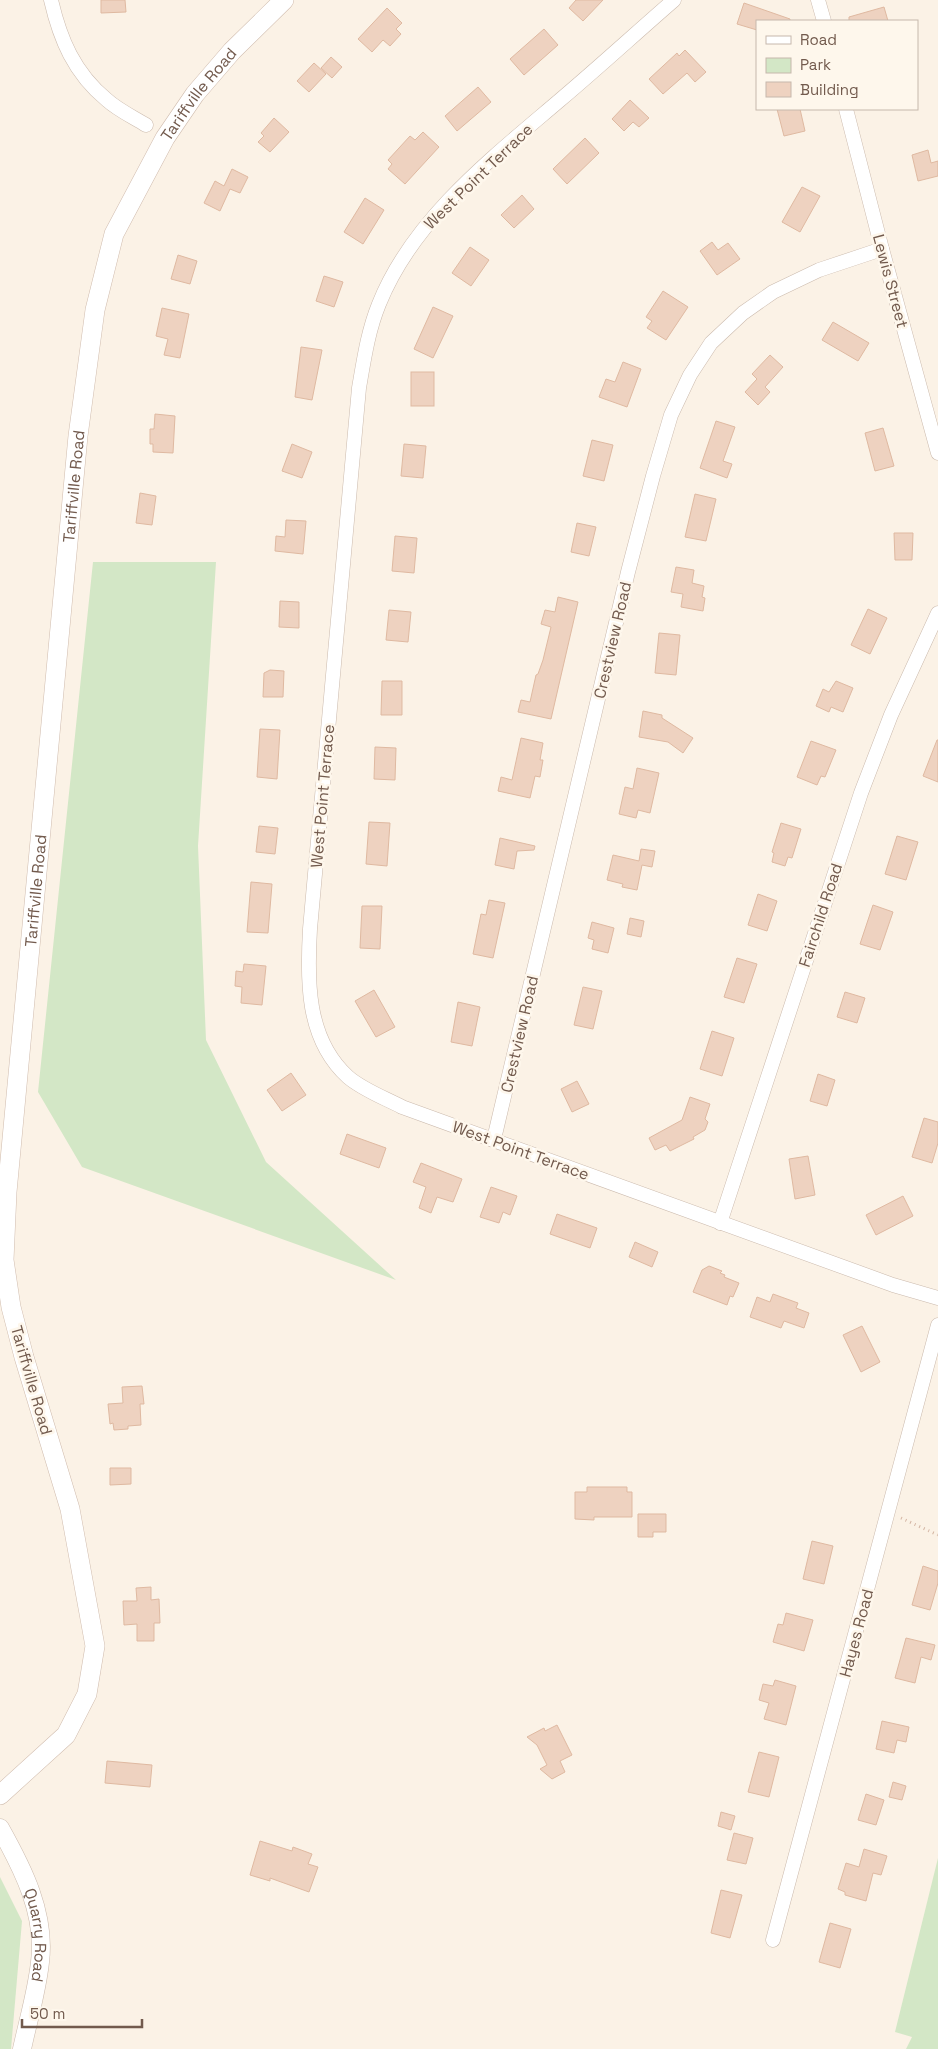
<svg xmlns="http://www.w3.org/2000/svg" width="938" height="2049" viewBox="0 0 938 2049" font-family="'Space Grotesk',sans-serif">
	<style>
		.green { fill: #d3e7c6 }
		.building { fill: #eed2c0; stroke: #dfb9a1 }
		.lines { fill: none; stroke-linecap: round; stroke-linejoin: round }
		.minor-casing { stroke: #cbbaad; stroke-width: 15 }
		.tertiary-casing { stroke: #cbbaad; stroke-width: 19 }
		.secondary-casing { stroke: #d0bcae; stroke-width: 20 }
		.path { stroke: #d3b5a3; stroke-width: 3; stroke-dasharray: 1 4; stroke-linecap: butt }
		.minor { stroke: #fff; stroke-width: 14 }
		.tertiary { stroke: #fff; stroke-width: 18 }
		.secondary { stroke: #fff; stroke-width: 19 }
		.labels { text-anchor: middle; stroke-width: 5; stroke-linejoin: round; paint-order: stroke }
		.street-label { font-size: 16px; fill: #725a4d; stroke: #fef7ec }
	</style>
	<rect width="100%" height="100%" fill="#fbf2e6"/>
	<g class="green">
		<path d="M93 562H216L198 846 206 1040 266 1162 396 1280 82 1167 38 1092Z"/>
		<path d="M938 1858V2049H906L912 2037 895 2032Z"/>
		<path d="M0 1877 22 1921 11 2049H0Z"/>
	</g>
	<g class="building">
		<path d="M101 0H125L126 12 101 13Z"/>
		<path d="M576 0H603L583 21 569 8Z"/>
		<path d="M744 3 790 19V21H757V30L737 24Z"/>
		<path d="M884 7 888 21H849V17Z"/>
		<path d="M387 8 402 23 396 29 401 34 390 46 383 40 372 52 358 39Z"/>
		<path d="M544 29 558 45 524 75 510 59Z"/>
		<path d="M685 50 706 72 695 82 687 73 663 94 649 79 677 53 679 56Z"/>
		<path d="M331 57 342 67 332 78 321 68Z"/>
		<path d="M314 63 326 74 309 92 297 81Z"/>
		<path d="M478 87 491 102 457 131 445 116Z"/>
		<path d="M630 100 649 118 639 127 633 122 624 131 612 119Z"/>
		<path d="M777 109H800L805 131 784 136Z"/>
		<path d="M274 118 289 132 270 152 258 142 264 136 261 133Z"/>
		<path d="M423 132 439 147 405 184 388 169 392 164 388 160 410 136 415 140Z"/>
		<path d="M585 138 599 153 567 184 553 169Z"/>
		<path d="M928 150 931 163 938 161V176L918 181 912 155Z"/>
		<path d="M232 169 248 177 240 193 230 189 220 211 204 203 215 181 224 186Z"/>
		<path d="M802 187 820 196 800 232 782 222Z"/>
		<path d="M522 195 534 209 514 228 501 215Z"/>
		<path d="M365 198 384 210 363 244 344 232Z"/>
		<path d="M712 242 718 250 728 243 740 259 717 275 700 251Z"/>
		<path d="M470 247 489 260 471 286 452 273Z"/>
		<path d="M178 255 197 261 190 284 171 279Z"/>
		<path d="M324 276 343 282 334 307 316 301Z"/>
		<path d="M663 291 688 307 666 340 647 328 652 321 646 317Z"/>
		<path d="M433 307 453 316 433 358 414 349Z"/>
		<path d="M162 308 189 314 180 358 164 355 168 339 156 336Z"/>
		<path d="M833 322 869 343 858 361 822 340Z"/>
		<path d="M301 347 322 350 312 400 295 397Z"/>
		<path d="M770 355 783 367 765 387 770 392 758 405 745 392 757 379 752 374Z"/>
		<path d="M623 362 641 369 627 407 599 397 606 379 615 382Z"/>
		<rect x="411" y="372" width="23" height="34"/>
		<path d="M155 414 175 416 173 453 153 452V444H150V429H154Z"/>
		<path d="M716 421 735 427 723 461 732 464 727 478 700 468Z"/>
		<path d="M883 428 894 466 875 471 865 433Z"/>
		<path d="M592 440 613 445 604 481 583 476Z"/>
		<path d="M292 444 312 452 302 478 282 471Z"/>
		<path d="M404 444 426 446 423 478 401 476Z"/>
		<path d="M140 493 156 496 152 525 136 523Z"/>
		<path d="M695 494 716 499 706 541 685 537Z"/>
		<path d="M286 520 306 521 303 554 275 551 276 536 285 537Z"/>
		<path d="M577 523 596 527 589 556 571 552Z"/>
		<path d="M894 533H913L912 560H895Z"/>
		<path d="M395 536 417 538 414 573 392 571Z"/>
		<path d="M676 567 694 570 692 583 704 586 702 597 705 598 703 611 681 607 683 594 671 592Z"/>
		<path d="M558 597 578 602 551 719 518 712 521 700 530 702 536 675 538 674 543 660 551 627 541 624 545 610 555 612Z"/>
		<path d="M280 601 299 602V628L279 627Z"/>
		<path d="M868 609 887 618 870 654 851 645Z"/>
		<path d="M389 610 411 612 408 642 386 640Z"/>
		<path d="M659 633 680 635 676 675 655 673Z"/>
		<path d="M270 670 284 671 283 697H263L264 673Z"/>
		<path d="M382 681H402V715H381Z"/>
		<path d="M836 681 853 688 843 712 831 707 829 712 816 706 823 689 829 692Z"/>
		<path d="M643 711 662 715V718L693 738 683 753 668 742 639 737Z"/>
		<path d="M260 729 280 730 277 779 257 777Z"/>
		<path d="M521 738 543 743 540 760H543L540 777 535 776 530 798 498 791 501 777 512 780Z"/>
		<path d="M937 740H938V782L923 776Z"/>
		<path d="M811 741 836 750 825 777 821 776 817 785 797 777Z"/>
		<path d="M375 747 396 748 395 780 374 779Z"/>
		<path d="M637 768 659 773 650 813 638 810 636 818 619 814 625 787 633 789Z"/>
		<path d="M369 822 390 823 387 866 366 864Z"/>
		<path d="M781 823 801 829 792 858 788 857 785 866 772 862 774 853 772 852Z"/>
		<path d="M259 826 278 828 275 854 256 852Z"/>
		<path d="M897 836 918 842 906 880 885 874Z"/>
		<path d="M500 838 535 846 534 850 517 851 514 869 495 865Z"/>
		<path d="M641 849 655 851 652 867 642 865 637 890 622 887 623 884 607 880 613 855 639 861Z"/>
		<path d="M251 882 272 884 268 933 247 932Z"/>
		<path d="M758 894 777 901 767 931 748 925Z"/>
		<path d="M489 900 505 903 493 958 473 954 481 914 486 915Z"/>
		<path d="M873 905 893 912 880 950 860 944Z"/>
		<path d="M362 906H382L380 949 360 948Z"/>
		<path d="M630 918 644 921 641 937 627 934Z"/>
		<path d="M592 922 614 928 608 953 592 949 594 940 588 938Z"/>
		<path d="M737 958 757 964 744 1003 724 997Z"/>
		<path d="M244 964 266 966 262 1005 241 1003 242 987 235 986 236 971 243 972Z"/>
		<path d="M583 987 602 991 593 1029 574 1025Z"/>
		<path d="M374 990 395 1027 376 1037 355 1001Z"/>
		<path d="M845 992 865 998 857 1023 837 1017Z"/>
		<path d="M458 1002 480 1007 472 1046 451 1042Z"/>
		<path d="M712 1031 734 1038 722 1076 700 1069Z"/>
		<path d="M291 1073 306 1095 282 1111 267 1090Z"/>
		<path d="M818 1074 835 1080 827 1106 810 1101Z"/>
		<path d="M577 1081 589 1104 572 1112 561 1089Z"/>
		<path d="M690 1097 710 1104 705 1119 708 1122 705 1130 693 1137 694 1139 670 1151 666 1145 655 1150 649 1138 682 1120Z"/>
		<path d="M924 1118 938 1122V1143L932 1163 912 1157Z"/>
		<path d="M347 1134 386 1148 379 1168 340 1154Z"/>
		<path d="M808 1156 815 1195 795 1199 789 1159Z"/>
		<path d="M421 1163 462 1179 453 1202 437 1197 431 1213 419 1208 426 1187 413 1182Z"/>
		<path d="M491 1187 517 1196 510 1215 503 1212 499 1223 480 1217Z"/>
		<path d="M903 1196 913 1216 876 1235 866 1215Z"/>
		<path d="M557 1214 597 1228 590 1248 550 1234Z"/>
		<path d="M635 1242 658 1252 652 1267 629 1257Z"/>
		<path d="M709 1266 722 1271 720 1273 725 1275 724 1277 739 1283 733 1297 730 1296 727 1305 693 1292 702 1270Z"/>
		<path d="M773 1294 798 1303 796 1308 809 1313 804 1328 784 1321 781 1328 750 1317 757 1297 770 1302Z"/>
		<path d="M862 1326 880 1362 861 1372 843 1335Z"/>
		<path d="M142 1386 144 1404H140L141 1425 128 1426V1429L114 1430 113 1423 110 1424 108 1404 123 1403 122 1387Z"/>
		<path d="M110 1468H131V1484L110 1485Z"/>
		<path d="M587 1487H627V1492H632V1517H594V1520L575 1519V1492H587Z"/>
		<path d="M638 1514H666V1532H653V1537H638Z"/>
		<path d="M812 1541 833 1546 824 1584 803 1579Z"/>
		<path d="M923 1566 938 1571V1583L930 1610 912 1605Z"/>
		<path d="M151 1587V1600L159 1599 160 1623H154V1641H137V1624L124 1625 123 1601H137L136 1588Z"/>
		<path d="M786 1613 813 1620 804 1651 773 1642 778 1624 783 1625Z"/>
		<path d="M906 1638 935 1645 931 1660 921 1657 915 1683 895 1678Z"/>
		<path d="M775 1680 796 1686 786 1725 764 1719 769 1703 759 1700 763 1684 773 1686Z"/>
		<path d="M882 1721 909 1727 906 1742 897 1740 894 1753 876 1749Z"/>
		<path d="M557 1725 572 1755 560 1761 565 1772 552 1779 540 1769 547 1765 537 1745 527 1737 544 1728 545 1731Z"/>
		<path d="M759 1752 779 1757 769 1797 748 1792Z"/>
		<path d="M107 1761 152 1765 150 1787 105 1783Z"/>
		<path d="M893 1782 906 1786 902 1800 889 1797Z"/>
		<path d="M866 1794 884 1800 876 1825 858 1820Z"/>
		<path d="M721 1812 735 1816 731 1830 718 1826Z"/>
		<path d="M734 1833 753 1838 746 1864 727 1860Z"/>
		<path d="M260 1841 292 1851 293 1847 312 1854 308 1864 318 1867 309 1892 270 1878V1881L250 1875Z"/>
		<path d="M864 1849 887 1856 881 1875 873 1873 866 1901 845 1895V1892L838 1889 846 1863 859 1867Z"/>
		<path d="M721 1890 742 1895 730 1938 711 1933Z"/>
		<path d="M830 1923 851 1929 840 1968 819 1962Z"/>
	</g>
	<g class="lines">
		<defs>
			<g id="minor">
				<path d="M51 0C60 39 74 73 107 100 118 110 133 117 146 125"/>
				<path d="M674 0C636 33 599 67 560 100 492 158 413 219 379 304 368 331 364 359 359 388L310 929C307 980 306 1039 348 1077 363 1090 385 1098 402 1107L893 1285 938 1298"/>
				<path d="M818 0 824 21"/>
				<path d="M846 109 882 249 938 453"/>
				<path d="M494 1139 628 572 653 476 671 415 690 375 711 343 743 313 773 292 819 270 882 249"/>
				<path d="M720 1223 861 793 891 715 938 613"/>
				<path d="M773 1940 938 1325"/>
			</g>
			<g id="tertiary">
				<path id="s1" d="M0 1828C23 1869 46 1914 40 1962 37 1991 28 2021 22 2049"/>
			</g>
			<g id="secondary">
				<path id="s2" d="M0 1795 66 1735 87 1694 95 1646 70 1509 24 1357 11 1307 4 1260 7 1192 78 436 95 310 114 234 165 138 195 94 232 51 284 0"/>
			</g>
		</defs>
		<use href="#minor" class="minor-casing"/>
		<use href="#tertiary" class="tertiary-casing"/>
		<use href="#secondary" class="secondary-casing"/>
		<path class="path" d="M901 1518 938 1535"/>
		<use href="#minor" class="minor"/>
		<use href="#tertiary" class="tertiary"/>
		<use href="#secondary" class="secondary"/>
	</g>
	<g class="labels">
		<g class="street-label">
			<text dy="6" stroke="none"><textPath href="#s2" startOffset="1778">Tariffville Road</textPath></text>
			<text transform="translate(478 176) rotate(-44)" y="6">West Point Terrace</text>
			<text transform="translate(891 281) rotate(75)" y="6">Lewis Street</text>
			<text dy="6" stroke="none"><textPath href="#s2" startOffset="1358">Tariffville Road</textPath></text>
			<text transform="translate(612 640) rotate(-77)" y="6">Crestview Road</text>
			<text transform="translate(322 796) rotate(-85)" y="6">West Point Terrace</text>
			<text dy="6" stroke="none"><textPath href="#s2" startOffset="952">Tariffville Road</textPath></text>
			<text transform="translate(820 915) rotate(-72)" y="6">Fairchild Road</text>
			<text transform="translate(519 1034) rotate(-77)" y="6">Crestview Road</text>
			<text transform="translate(521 1150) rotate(20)" y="6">West Point Terrace</text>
			<text transform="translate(32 1380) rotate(74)" y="6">Tariffville Road</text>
			<text transform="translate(856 1633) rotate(-75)" y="6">Hayes Road</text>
			<text dy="6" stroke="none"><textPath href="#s1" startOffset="115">Quarry Road</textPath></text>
		</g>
	</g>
	<rect x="756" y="20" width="162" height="90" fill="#fef7ec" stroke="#c6b8ac"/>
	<rect x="766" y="36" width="25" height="8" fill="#ffffff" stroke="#c6b8ac"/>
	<text x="800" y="45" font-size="15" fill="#725a4d">Road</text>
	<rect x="766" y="58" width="25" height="15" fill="#d3e7c6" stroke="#c6b8ac"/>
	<text x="800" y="70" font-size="15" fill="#725a4d">Park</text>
	<rect x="766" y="82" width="25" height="15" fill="#eed2c0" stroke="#c6b8ac"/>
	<text x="800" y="95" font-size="15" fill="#725a4d">Building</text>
	<path d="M22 2019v8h120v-8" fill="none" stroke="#725a4d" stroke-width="2.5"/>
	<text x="30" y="2019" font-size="15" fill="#725a4d" stroke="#fef7ec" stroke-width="4" paint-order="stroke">50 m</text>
</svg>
